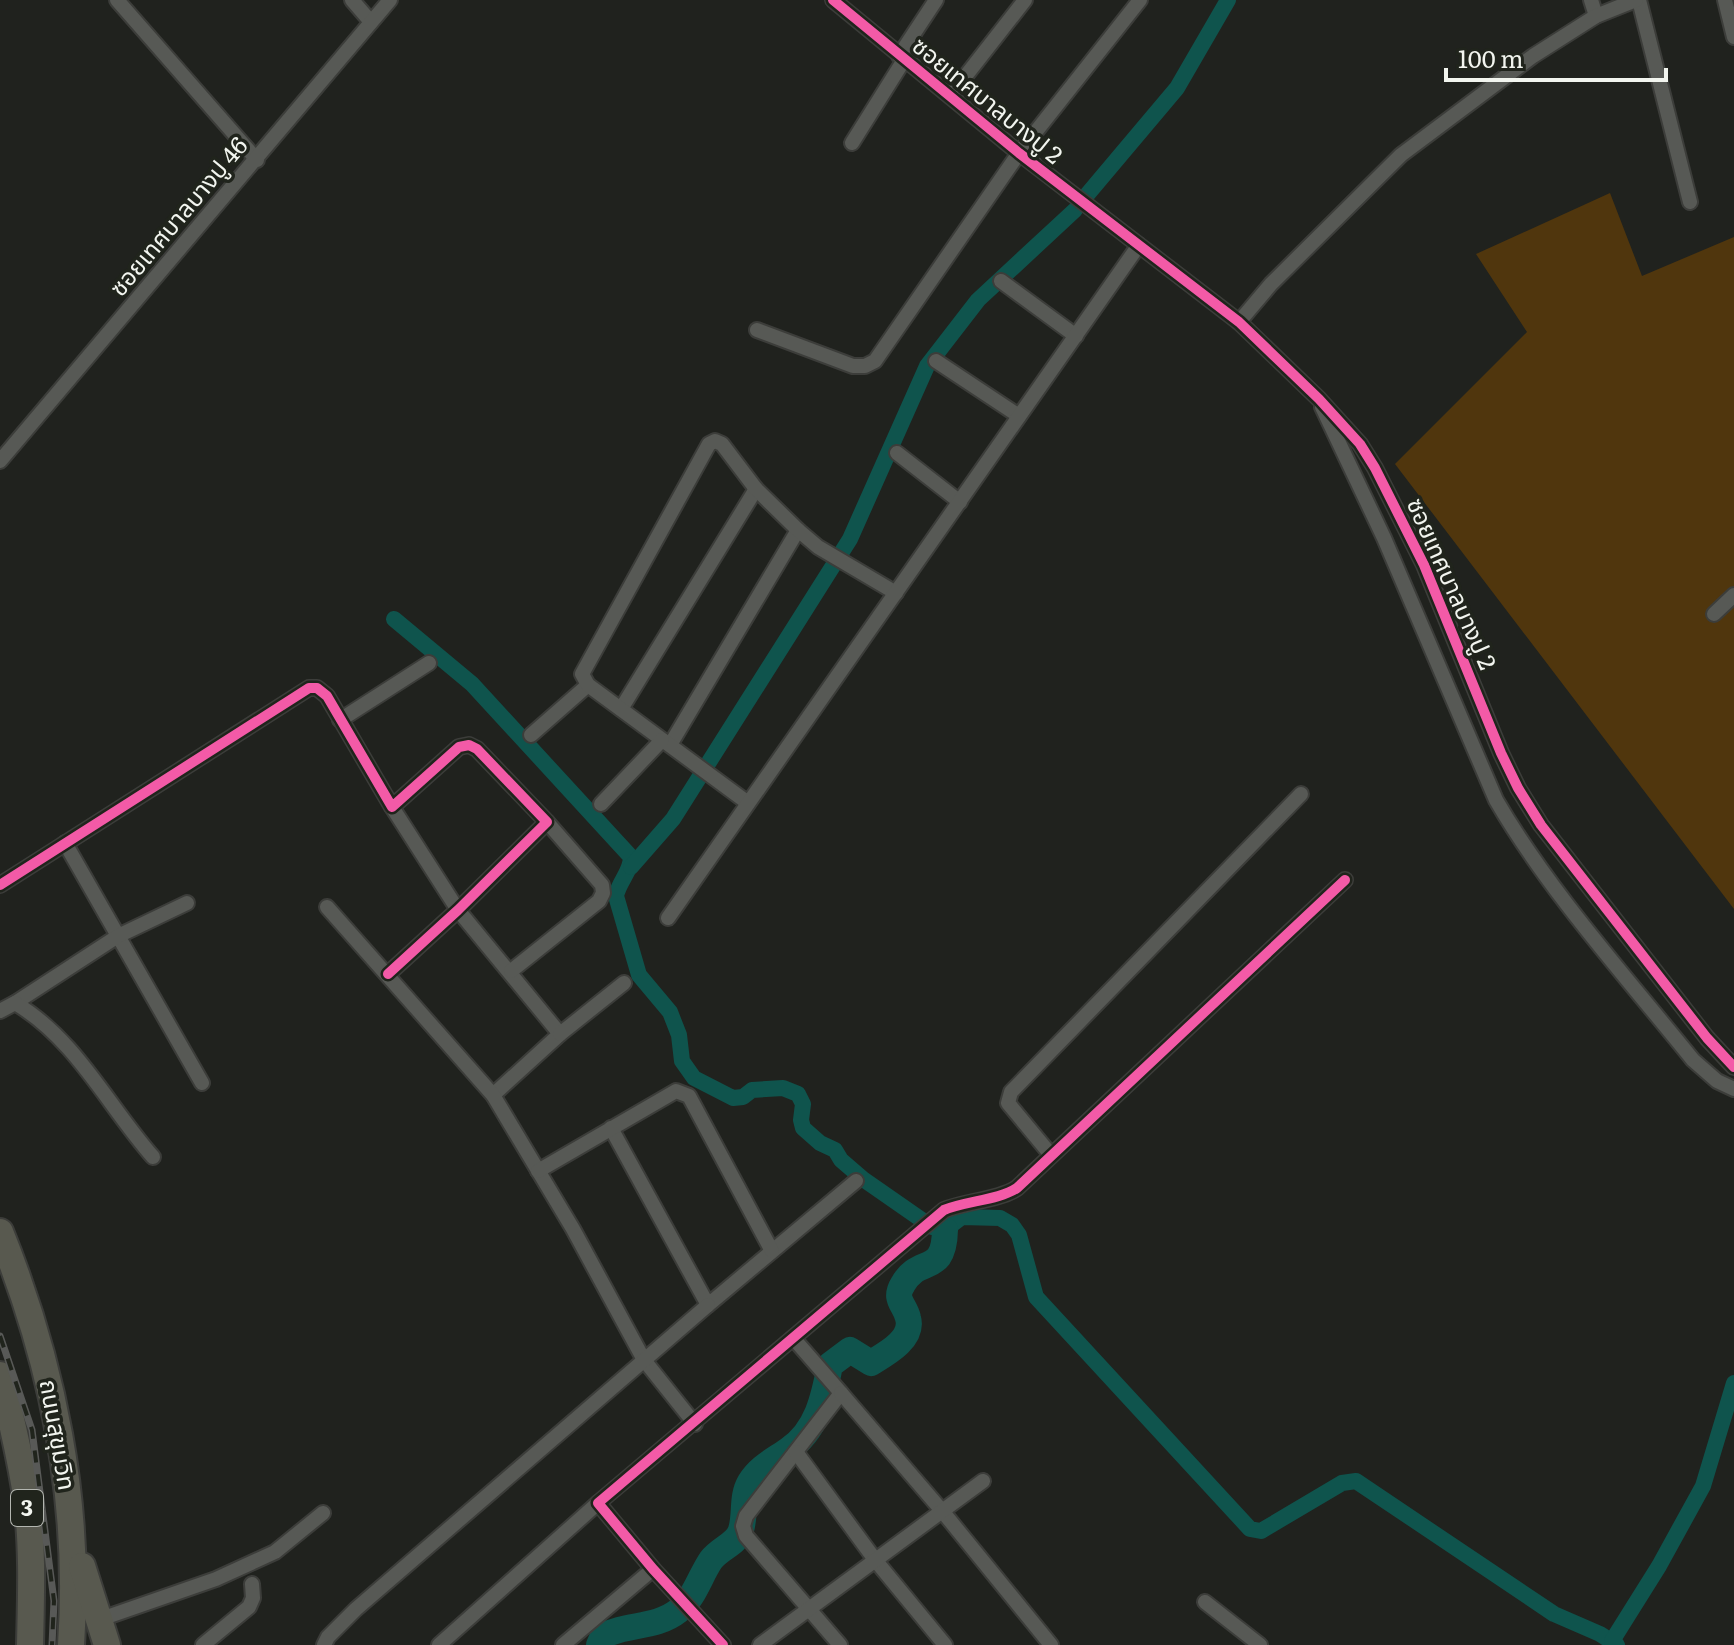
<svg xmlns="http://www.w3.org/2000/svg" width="1734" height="1645" viewBox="0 0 1734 1645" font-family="Literata,'Noto Sans Thai',serif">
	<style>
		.green { fill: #50360d }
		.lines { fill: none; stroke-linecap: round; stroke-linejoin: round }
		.canal { stroke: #0f544d; stroke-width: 16 }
		.river { stroke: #0f544d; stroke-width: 26 }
		.street-casing { stroke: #3c3d3a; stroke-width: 18 }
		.highway-casing { stroke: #3c3d3a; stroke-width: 30 }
		.street { stroke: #575955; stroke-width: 14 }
		.highway { stroke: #58594f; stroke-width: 26 }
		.rail-casing { stroke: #585957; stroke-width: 7 }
		.rail { stroke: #20241c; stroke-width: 4; stroke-dasharray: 12; stroke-linecap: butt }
		.cycleway-casing { stroke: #20241c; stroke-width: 15 }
		.cycleway { stroke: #f35aa7; stroke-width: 10 }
		.labels { text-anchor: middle; stroke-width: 7; stroke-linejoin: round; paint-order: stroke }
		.shield { fill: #20241c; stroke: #b3b6b0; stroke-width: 2 }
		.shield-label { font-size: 22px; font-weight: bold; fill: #f2f5ef }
		.street-label { font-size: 24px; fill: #f2f5ef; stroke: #20241c }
	</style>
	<rect width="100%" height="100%" fill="#20221e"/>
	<path class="green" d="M1610 193 1642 276 1734 237V909L1395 464 1527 332 1476 254Z"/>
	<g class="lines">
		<g class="canal">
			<path d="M1086 196 1177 88 1228 0"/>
			<path d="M394 619 472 684 631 857C631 872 619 881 616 896L639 975 670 1012 679 1035 682 1061 694 1078 733 1098 743 1097 752 1090 783 1088 798 1094 803 1104 801 1120 803 1128 820 1143 835 1150 841 1160 863 1179 932 1227 945 1230 962 1217 1000 1218 1012 1225 1019 1235 1036 1297 1250 1529 1261 1531 1342 1483 1356 1481 1554 1614 1600 1634 1617 1645"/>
			<path d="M631 867 673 819 850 539 927 366 978 300 1075 210"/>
			<path d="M1612 1641 1659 1566 1703 1486 1734 1383"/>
		</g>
		<path class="river" d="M599 1645 603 1636C627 1623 655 1629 678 1611 694 1599 700 1576 711 1560 720 1548 737 1544 741 1530 746 1514 741 1497 750 1482 759 1467 774 1460 788 1450 817 1431 824 1397 830 1365L850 1350 871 1363C886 1354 914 1339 908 1318 905 1304 893 1300 903 1284 919 1255 944 1277 945 1230"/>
		<defs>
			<g id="street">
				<path d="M117 0 257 160"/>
				<path d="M352 0 371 22"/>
				<path d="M833 0 1019 153 1239 322 1319 399 1360 444 1375 468 1424 565 1501 753 1518 788 1541 825 1707 1038 1734 1067"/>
				<path d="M1591 0 1596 16"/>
				<path d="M1639 0 1690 202"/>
				<path d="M1725 0 1734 37"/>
				<path d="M899 56 936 0"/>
				<path d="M950 96 1025 0"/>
				<path d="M852 143 904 60"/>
				<path d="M1001 281 1076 336"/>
				<path d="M1239 322 1271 284 1401 155 1533 56 1596 16 1636 0"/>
				<path d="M757 330 853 366H865L875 361 1019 153 1140 0"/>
				<path d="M936 361 1019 416"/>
				<path d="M1322 407 1384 538 1496 800C1548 890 1627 978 1693 1060L1717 1081 1734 1089"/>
				<path d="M897 453 960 502"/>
				<path d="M0 461 390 0"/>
				<path d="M1714 614 1734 595"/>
				<path d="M621 709 756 489"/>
				<path d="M340 720 429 663"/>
				<path d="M531 735 588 685"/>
				<path d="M670 745 798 530"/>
				<path d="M748 803 588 685 582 674 709 444 715 441 722 444 756 489 798 530 818 547 896 593"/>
				<path d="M601 804 662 740"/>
				<path d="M392 807 458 910 560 1034 493 1095"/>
				<path d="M65 843 202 1083"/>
				<path d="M0 885 309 688H317L327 696 392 807 459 747 469 745 477 749 547 822 458 910 388 974"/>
				<path d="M327 907 493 1095 573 1229 644 1360 695 1424"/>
				<path d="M668 918 1139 245"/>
				<path d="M511 971 599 901 603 893 602 885 547 822"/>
				<path d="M15 1003 118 936 187 903"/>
				<path d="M0 1011 15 1003C76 1039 108 1106 153 1157"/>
				<path d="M560 1034 624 983"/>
				<path d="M611 1128 708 1305 856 1181"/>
				<path d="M1051 1155 1008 1103 1011 1092 1301 794"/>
				<path d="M538 1171 676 1091 689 1096 772 1251"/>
				<path d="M794 1339 841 1393 746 1516 743 1526 746 1536 840 1645"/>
				<path d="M841 1393 943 1512 1051 1645"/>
				<path d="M796 1452 876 1561 945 1645"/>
				<path d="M1205 1602 1260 1645"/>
				<path d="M98 1620 216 1579 275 1552 323 1513"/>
				<path d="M203 1645 249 1607 253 1598 252 1584"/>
				<path d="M324 1645 328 1637 356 1609 708 1305"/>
				<path d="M439 1645 598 1503"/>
				<path d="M563 1645 653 1569"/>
				<path d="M723 1645 653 1569 598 1503 944 1210C966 1201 999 1200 1017 1188L1345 880"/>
				<path d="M760 1645 983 1481"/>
			</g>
			<g id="highway">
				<path d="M0 1232C53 1363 81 1504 71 1645"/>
				<path d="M0 1375C11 1417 21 1459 27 1502 33 1549 31 1598 30 1645"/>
				<path d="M82 1566 107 1645"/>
			</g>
		</defs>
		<use href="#street" class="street-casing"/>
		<use href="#highway" class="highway-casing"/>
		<use href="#street" class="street"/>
		<use href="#highway" class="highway"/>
		<defs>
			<path id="rail" d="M0 1336 32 1430 54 1601 52 1645"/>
		</defs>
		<use href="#rail" class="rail-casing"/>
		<use href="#rail" class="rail"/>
		<defs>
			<g id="cycleway">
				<path d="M833 0 1019 153 1239 322 1319 399 1360 444 1375 468 1424 565 1501 753 1518 788 1541 825 1707 1038 1734 1067"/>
				<path d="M0 885 309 688H317L327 696 392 807 459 747 469 745 477 749 547 822 458 910 388 974"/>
				<path d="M723 1645 653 1569 598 1503 944 1210C966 1201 999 1200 1017 1188L1345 880"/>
			</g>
		</defs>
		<use href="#cycleway" class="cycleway-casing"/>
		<use href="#cycleway" class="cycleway"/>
	</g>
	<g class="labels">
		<rect class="shield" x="11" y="1490" width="32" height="36" rx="6"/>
		<g class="shield-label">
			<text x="27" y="1516">3</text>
		</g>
		<g class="street-label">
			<text transform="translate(987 101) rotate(39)" y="8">ซอยเทศบาลบางปู 2</text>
			<text transform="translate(179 217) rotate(-50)" y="8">ซอยเทศบาลบางปู 46</text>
			<text transform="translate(1451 584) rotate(66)" y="8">ซอยเทศบาลบางปู 2</text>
			<text transform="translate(57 1435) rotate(80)" y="8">ถนนสุขุมวิท</text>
		</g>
	</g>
	<path d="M1446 68v12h220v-12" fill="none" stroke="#f2f5ef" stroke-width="4"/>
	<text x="1458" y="68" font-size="24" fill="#f2f5ef" stroke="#20241c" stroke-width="6" paint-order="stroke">100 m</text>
</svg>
